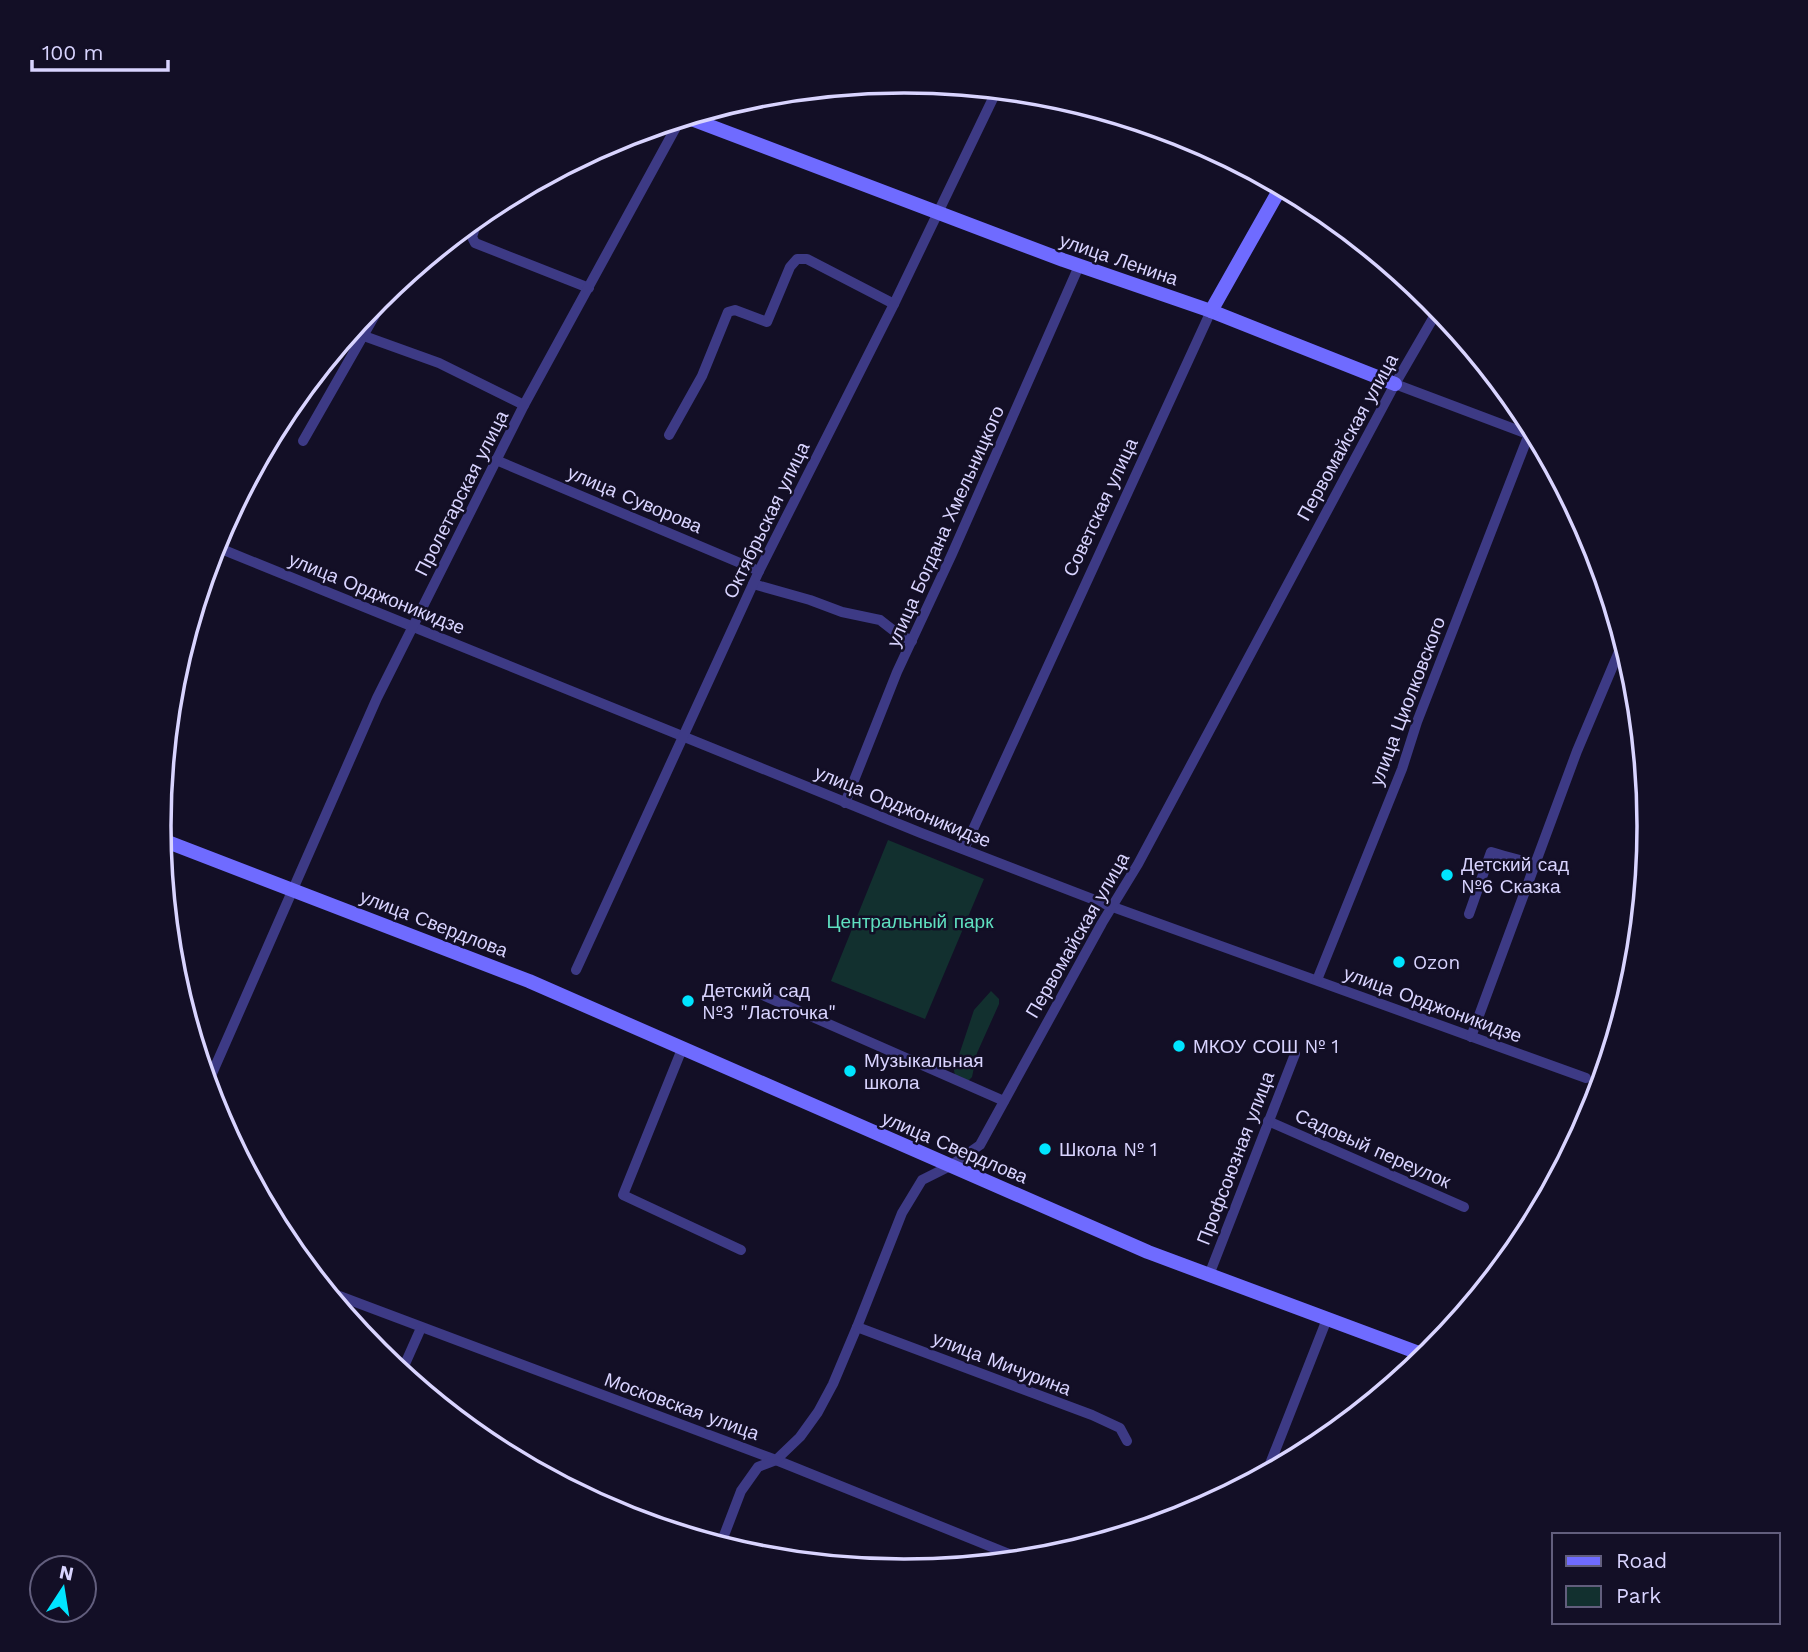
<svg xmlns="http://www.w3.org/2000/svg" width="1808" height="1652" viewBox="0 0 1808 1652" font-family="'Work Sans',sans-serif">
	<style>
		.green { fill: #12302f }
		.lines { fill: none; stroke-linecap: round; stroke-linejoin: round }
		.street { stroke: #3d3a85; stroke-width: 10 }
		.secondary { stroke: #6f6bff; stroke-width: 14 }
		.poi-dot { fill: #00e5ff; stroke: #130f26; stroke-width: 2.5 }
		.labels { text-anchor: middle; stroke-width: 5; stroke-linejoin: round; paint-order: stroke }
		.street-label { font-size: 19px; fill: #d9d4ff; stroke: #130f26 }
		.poi-label { font-size: 19px; fill: #d9d4ff; stroke: #130f26; text-anchor: start }
		.park-label { font-size: 19px; fill: #5fe0c0; stroke: #130f26 }
		.rim { fill: none; stroke: #d9d4ff; stroke-width: 3.5 }
	</style>
	<rect width="100%" height="100%" fill="#130f26"/>
	<g class="green">
		<path d="M888 840 984 879 925 1019 831 981Z"/>
		<path d="M991 991 999 999V1004L977 1053 972 1077 968 1081 955 1076 954 1070 974 1010Z"/>
	</g>
	<g class="lines">
		<g class="street">
			<path d="M479 215 472 237 475 243 589 288"/>
			<path d="M364 336 439 363 524 405"/>
			<path d="M1395 384 1538 438"/>
			<path d="M669 435 702 376 728 312 735 310 767 322 790 267 797 259H807L894 304"/>
			<path d="M303 441 391 287"/>
			<path d="M496 460 759 571"/>
			<path d="M214 546 921 833 1113 907 1586 1078"/>
			<path d="M753 584 810 600 842 612 880 620 898 634 912 641"/>
			<path d="M845 803 897 672 952 554 1079 266"/>
			<path d="M964 849 1211 311"/>
			<path d="M1469 914 1491 852C1506 857 1520 859 1535 865"/>
			<path d="M576 970 759 571 894 304 997 90"/>
			<path d="M1317 980 1402 769 1417 722 1529 434"/>
			<path d="M758 993 1004 1101"/>
			<path d="M1471 1037 1577 751 1623 642"/>
			<path d="M682 1049 623 1195 741 1250"/>
			<path d="M207 1085 377 698 524 405 681 118"/>
			<path d="M1268 1121 1464 1207"/>
			<path d="M1209 1275 1295 1054"/>
			<path d="M326 1291 776 1460 1024 1560"/>
			<path d="M857 1327 1092 1415 1120 1428 1127 1441"/>
			<path d="M401 1373 421 1328"/>
			<path d="M1266 1474 1327 1319"/>
			<path d="M720 1546 741 1491 758 1467 776 1460 800 1437 818 1412 833 1384 857 1327 902 1213 922 1180 950 1166 980 1145 1102 923 1138 864 1395 384 1439 308"/>
		</g>
		<g class="secondary">
			<path d="M686 117 1063 260 1211 311 1395 384"/>
			<path d="M1211 311 1281 187"/>
			<path d="M160 839 529 981 1148 1252 1427 1356"/>
		</g>
	</g>
	<g class="poi-dot">
		<circle cx="1447" cy="875" r="7"/>
		<circle cx="1399" cy="962" r="7"/>
		<circle cx="688" cy="1001" r="7"/>
		<circle cx="1179" cy="1046" r="7"/>
		<circle cx="850" cy="1071" r="7"/>
		<circle cx="1045" cy="1149" r="7"/>
	</g>
	<g class="labels">
		<g class="street-label">
			<text transform="translate(1119 259) rotate(19)" y="7">улица Ленина</text>
			<text transform="translate(1347 437) rotate(-61)" y="7">Первомайская улица</text>
			<text transform="translate(461 493) rotate(-63)" y="7">Пролетарская улица</text>
			<text transform="translate(635 499) rotate(23)" y="7">улица Суворова</text>
			<text transform="translate(1100 507) rotate(-65)" y="7">Советская улица</text>
			<text transform="translate(766 520) rotate(-64)" y="7">Октябрьская улица</text>
			<text transform="translate(945 526) rotate(-66)" y="7">улица Богдана Хмельницкого</text>
			<text transform="translate(377 593) rotate(22)" y="7">улица Орджоникидзе</text>
			<text transform="translate(1407 701) rotate(-69)" y="7">улица Циолковского</text>
			<text transform="translate(903 806) rotate(22)" y="7">улица Орджоникидзе</text>
			<text transform="translate(434 923) rotate(21)" y="7">улица Свердлова</text>
			<text transform="translate(1077 935) rotate(-60)" y="7">Первомайская улица</text>
			<text transform="translate(1433 1004) rotate(20)" y="7">улица Орджоникидзе</text>
			<text transform="translate(955 1147) rotate(23)" y="7">улица Свердлова</text>
			<text transform="translate(1373 1148) rotate(24)" y="7">Садовый переулок</text>
			<text transform="translate(1235 1158) rotate(-69)" y="7">Профсоюзная улица</text>
			<text transform="translate(1002 1363) rotate(21)" y="7">улица Мичурина</text>
			<text transform="translate(682 1406) rotate(20)" y="7">Московская улица</text>
		</g>
		<g class="poi-label">
			<text x="1461" y="871">Детский сад<tspan x="1461" dy="22">№6 Сказка</tspan></text>
			<text x="1413" y="969">Ozon</text>
			<text x="702" y="997">Детский сад<tspan x="702" dy="22">№3 "Ласточка"</tspan></text>
			<text x="1193" y="1053">МКОУ СОШ № 1</text>
			<text x="864" y="1067">Музыкальная<tspan x="864" dy="22">школа</tspan></text>
			<text x="1059" y="1156">Школа № 1</text>
		</g>
		<g class="park-label">
			<text x="910" y="928">Центральный парк</text>
		</g>
	</g>
	<path d="M0 0H1808V1652H0ZM171 826a733 733 0 1 1 1466 0a733 733 0 1 1-1466 0Z" fill="#130f26" fill-rule="evenodd"/>
	<path class="rim" d="M171 826a733 733 0 1 1 1466 0a733 733 0 1 1-1466 0Z"/>
	<rect x="1552" y="1533" width="228" height="91" fill="#130f26" stroke="#625e7d" stroke-width="2"/>
	<rect x="1566" y="1556" width="35" height="10" fill="#6f6bff" stroke="#625e7d" stroke-width="2"/>
	<text x="1616" y="1568" font-size="21" fill="#d9d4ff">Road</text>
	<rect x="1566" y="1586" width="35" height="21" fill="#12302f" stroke="#625e7d" stroke-width="2"/>
	<text x="1616" y="1603" font-size="21" fill="#d9d4ff">Park</text>
	<g transform="translate(63 1589) rotate(12)"><circle r="33" fill="#130f26" stroke="#625e7d" stroke-width="2"/>
	<path d="M0-5L12 26L0 18L-12 26Z" fill="#00e5ff"/>
	<text y="-10" font-size="19" font-weight="bold" text-anchor="middle" fill="#d9d4ff">N</text>
	</g>
	<path d="M32 60v10h136v-10" fill="none" stroke="#d9d4ff" stroke-width="3.5"/>
	<text x="42" y="60" font-size="21" fill="#d9d4ff" stroke="#130f26" stroke-width="5" paint-order="stroke">100 m</text>
</svg>
